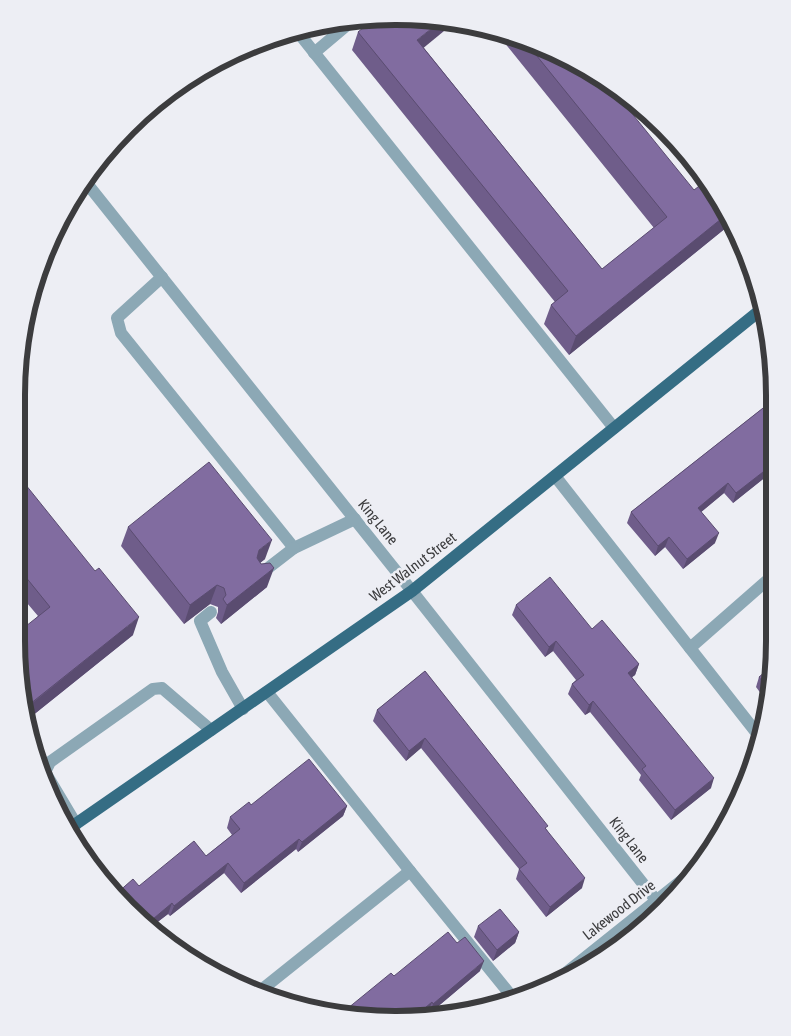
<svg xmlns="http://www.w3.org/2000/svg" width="791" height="1036" viewBox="0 0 791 1036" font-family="'Asap Condensed',sans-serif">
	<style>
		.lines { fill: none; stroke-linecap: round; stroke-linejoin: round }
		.minor { stroke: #8ca8b5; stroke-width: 12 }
		.major { stroke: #356d84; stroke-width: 12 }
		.wall { fill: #6f5d8a }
		.shaded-wall { fill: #5a4c70 }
		.building { fill: #816ca0; stroke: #5a4c70 }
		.labels { text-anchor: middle; stroke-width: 5; stroke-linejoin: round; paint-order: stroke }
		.street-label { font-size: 15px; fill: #3c3c3e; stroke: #edeef4 }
		.rim { fill: none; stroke: #3c3c3e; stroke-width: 6 }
	</style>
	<rect width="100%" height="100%" fill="#edeef4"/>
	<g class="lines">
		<g class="minor">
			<path d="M297 31 614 428"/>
			<path d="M314 53 352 21"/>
			<path d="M654 119 715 195"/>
			<path d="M85 181 412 591 663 909"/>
			<path d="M162 277 117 318 121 333 294 548 355 519"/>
			<path d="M555 476 759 736"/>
			<path d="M259 575 294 548"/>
			<path d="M211 612 200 621 222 672 243 709"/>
			<path d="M690 648 771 577"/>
			<path d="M267 692 410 871"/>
			<path d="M76 824 45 772 50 762 153 689 162 688 211 730"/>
			<path d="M562 976 696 869"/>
			<path d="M260 991 410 871 513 998"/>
		</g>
		<path class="major" d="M67 830 412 591 763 308"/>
	</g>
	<g class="wall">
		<path d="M495 31 541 45 694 190 727 227 569 355 544 324 551 305 555 302 352 50 358 32 424 48 602 269 654 228Z"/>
		<path d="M772 401V472L733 503 724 493 701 512 715 543 683 569 665 547 655 556 627 523 631 512Z"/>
		<path d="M17 474 133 635 27 720 16 640 38 616 16 590Z"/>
		<path d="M128 527 265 559 260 563 267 587 221 624 216 618 218 612V607L210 604 184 624 121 546Z"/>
		<path d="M516 605 592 629 639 664 635 675 632 677 711 788 671 820 639 780 641 775 590 712 585 715 568 694 572 684 576 680 553 651 545 657 512 615Z"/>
		<path d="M425 671 547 830 582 888 546 917 516 879 519 869 421 748 406 761 373 721 377 710Z"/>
		<path d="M759 677 771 690 768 703 756 687Z"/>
		<path d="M251 805 347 806 343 816 298 852 296 849 241 893 224 873 170 916 168 914 151 927 128 909 139 886 206 856 232 835 227 828 230 817Z"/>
		<path d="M478 926 519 932 515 943 493 961 474 937Z"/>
		<path d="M480 971 429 1014 428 1012 423 1016 396 1020 394 976Z"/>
	</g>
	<g class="shaded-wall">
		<path d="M441 21 455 22 410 59 417 40Z"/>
		<path d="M726 215 729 222 727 227 569 355 576 336Z"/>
		<path d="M772 465V472L733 503 736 493Z"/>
		<path d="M728 483 724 493 694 518 698 508Z"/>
		<path d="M719 533 715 543 683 569 687 559Z"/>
		<path d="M669 537 665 547 655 556 658 546Z"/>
		<path d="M272 540 265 559 252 569 259 550Z"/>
		<path d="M274 568 267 587 221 624 227 605Z"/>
		<path d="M217 585 210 604 184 624 190 605Z"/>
		<path d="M139 617 133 635 27 720 25 709Z"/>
		<path d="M556 641 553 651 545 657 549 647Z"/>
		<path d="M639 664 635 675 624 683 628 673Z"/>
		<path d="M593 701 590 712 585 715 589 705Z"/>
		<path d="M425 738 421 748 406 761 409 751Z"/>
		<path d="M714 778 711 788 671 820 675 810Z"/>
		<path d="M347 806 343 816 298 852 302 842Z"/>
		<path d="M299 839 296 849 241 893 244 883Z"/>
		<path d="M228 863 224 873 170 916 174 906Z"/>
		<path d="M585 878 582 888 546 917 550 907Z"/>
		<path d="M172 903 168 914 151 927 147 924Z"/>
		<path d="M519 932 515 943 493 961 497 950Z"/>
		<path d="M484 961 480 971 429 1014 433 1004Z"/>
		<path d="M432 1002 428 1012 423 1016 413 1018Z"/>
	</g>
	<g class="building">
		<path d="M396 16 441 21 417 40 602 269 667 217 524 40 541 45 604 79 694 190 707 180 711 185 726 215 576 336 551 305 568 291 358 32 375 18Z"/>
		<path d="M772 401V465L736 493 728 483 698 508 719 533 687 559 669 537 658 546 631 512Z"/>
		<path d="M209 462 272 540 259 550 257 558 261 564 270 563 274 568 227 605 223 599 226 595 224 588 217 585 190 605 128 527Z"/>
		<path d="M17 474 95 571 99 568 139 617 25 708 16 640V634L50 607 16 565Z"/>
		<path d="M550 577 592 629 602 620 639 664 628 673 714 778 675 810 642 769 646 766 593 701 589 705 572 684 584 675 556 641 549 647 516 605Z"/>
		<path d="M771 667V692L759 677Z"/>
		<path d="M425 671 548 826 545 828 585 878 550 907 519 869 527 863 425 738 409 751 377 710Z"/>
		<path d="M309 759 347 806 302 842 299 839 244 883 228 863 174 906 172 903 147 924 128 909 116 894 133 879 139 886 194 841 206 856 240 829 230 817 249 802 251 805Z"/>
		<path d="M500 909 519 932 497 950 478 926Z"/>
		<path d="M448 932 457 943 465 937 484 961 433 1004 432 1002 413 1018 396 1020 342 1013 391 973 394 976Z"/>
		<path d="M327 1005 332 1011 321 1010Z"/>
	</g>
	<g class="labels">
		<g class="street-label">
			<text transform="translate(378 522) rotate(51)" y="5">King Lane</text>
			<text transform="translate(413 567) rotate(-37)" y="5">West Walnut Street</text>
			<text transform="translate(629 840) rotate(52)" y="5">King Lane</text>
			<text transform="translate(619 910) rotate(-38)" y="5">Lakewood Drive</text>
		</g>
	</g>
	<path d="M0 0H791V1036H0ZM395 25H396A370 370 0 0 1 766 395V641A370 370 0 0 1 396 1011H395A370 370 0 0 1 25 641V395A370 370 0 0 1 395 25Z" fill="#edeef4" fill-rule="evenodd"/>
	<path class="rim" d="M395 25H396A370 370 0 0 1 766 395V641A370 370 0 0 1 396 1011H395A370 370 0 0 1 25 641V395A370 370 0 0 1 395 25Z"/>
</svg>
